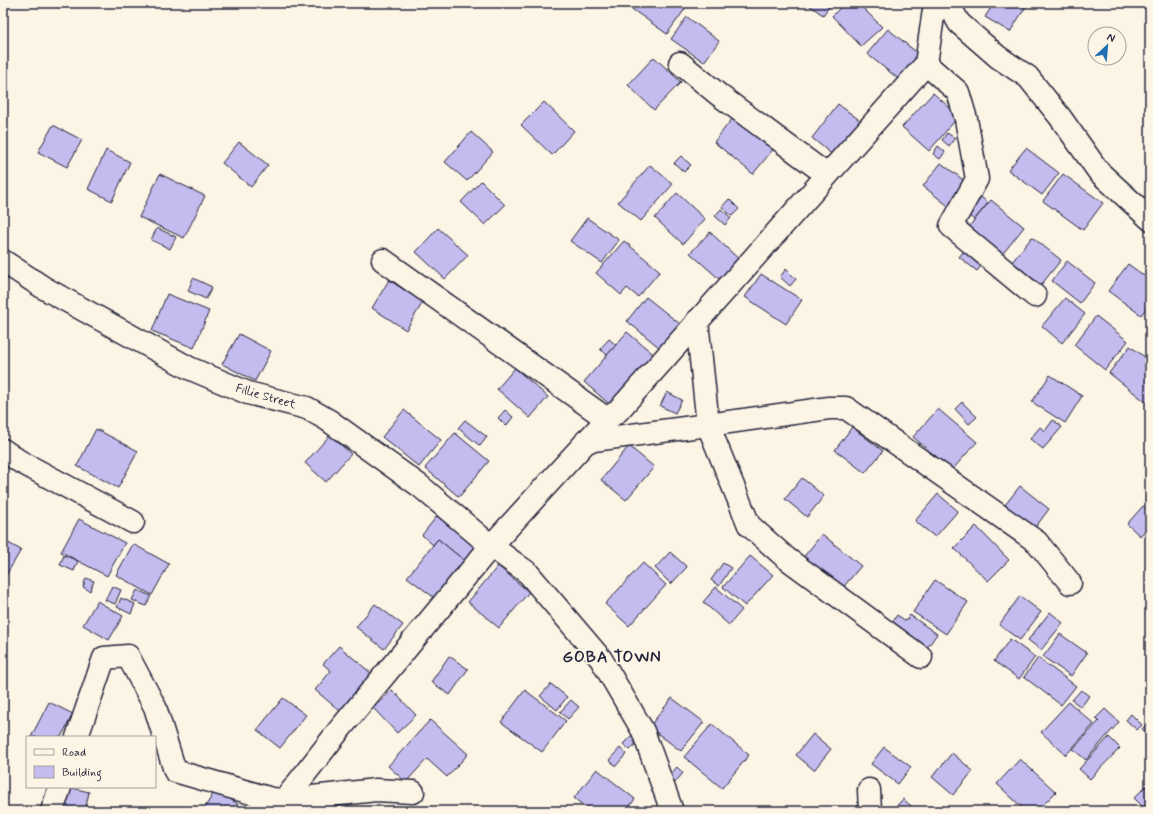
<svg xmlns="http://www.w3.org/2000/svg" width="1153" height="814" viewBox="0 0 1153 814" font-family="Mynerve,sans-serif">
	<style>
		.building { fill: #c4bcee; stroke: #22223b }
		.lines { fill: none; stroke-linecap: round; stroke-linejoin: round }
		.street-casing { stroke: #22223b; stroke-width: 25 }
		.street { stroke: #fcf5e5; stroke-width: 22 }
		.labels { text-anchor: middle; stroke-width: 4; stroke-linejoin: round; paint-order: stroke }
		.street-label { font-size: 12px; fill: #22223b; stroke: #fcf5e5 }
		.district-label { font-size: 16px; font-weight: bold; letter-spacing: 1px; fill: #22223b; stroke: #fcf5e5 }
	</style>
	<rect width="100%" height="100%" fill="#fcf5e5"/>
	<filter id="ink" filterUnits="userSpaceOnUse"><feTurbulence type="fractalNoise" baseFrequency=".025" numOctaves="2"/><feDisplacementMap in="SourceGraphic" scale="8" xChannelSelector="R" yChannelSelector="G"/><feConvolveMatrix kernelMatrix="1 2 1 2 8 2 1 2 1" color-interpolation-filters="sRGB"/></filter>
	<g filter="url(#ink)">
		<g class="building">
			<path d="M51 3H63L60 8Z"/>
			<path d="M631 3H676L685 9 667 34 629 7Z"/>
			<path d="M806 3H832L823 15Z"/>
			<path d="M845 3H858L882 27 861 46 832 16Z"/>
			<path d="M994 3H1028L1010 32 985 17Z"/>
			<path d="M687 17 719 41 704 62 671 39Z"/>
			<path d="M888 29 921 56 901 81 867 54Z"/>
			<path d="M654 57 681 82 654 110 628 85Z"/>
			<path d="M933 93 959 116 929 151 902 127Z"/>
			<path d="M544 102 574 131 552 155 521 125Z"/>
			<path d="M838 104 862 122 835 157 812 138Z"/>
			<path d="M735 115 775 147 753 174 714 142Z"/>
			<path d="M53 125 82 140 67 167 38 152Z"/>
			<path d="M471 132 493 152 467 181 445 162Z"/>
			<path d="M947 133 955 138 949 146 942 140Z"/>
			<path d="M239 142 268 165 251 187 222 163Z"/>
			<path d="M938 146 945 152 940 159 933 154Z"/>
			<path d="M1026 148 1059 173 1042 195 1008 170Z"/>
			<path d="M106 150 130 162 112 201 88 189Z"/>
			<path d="M681 156 691 165 684 172 674 163Z"/>
			<path d="M941 163 970 185 952 209 923 186Z"/>
			<path d="M650 165 673 184 641 221 618 202Z"/>
			<path d="M160 174 205 196 184 238 139 217Z"/>
			<path d="M1063 174 1103 203 1083 230 1043 201Z"/>
			<path d="M481 181 505 205 485 225 461 202Z"/>
			<path d="M677 193 705 219 683 244 655 218Z"/>
			<path d="M980 196 988 203 974 220 966 213Z"/>
			<path d="M729 199 739 209 732 216 722 207Z"/>
			<path d="M991 200 1024 227 1001 256 967 229Z"/>
			<path d="M721 209 731 218 725 225 715 216Z"/>
			<path d="M587 218 619 240 602 263 570 241Z"/>
			<path d="M157 228 176 237 170 249 151 240Z"/>
			<path d="M438 228 468 255 445 279 416 252Z"/>
			<path d="M710 232 745 265 726 285 690 253Z"/>
			<path d="M1032 237 1061 260 1041 285 1012 262Z"/>
			<path d="M624 241 660 271 638 297 627 288 621 295 596 273Z"/>
			<path d="M968 246 986 260 977 271 959 257Z"/>
			<path d="M1067 261 1095 283 1080 303 1052 281Z"/>
			<path d="M1128 264 1150 280V303L1141 315 1108 291Z"/>
			<path d="M3 269 10 272 3 287Z"/>
			<path d="M786 269 796 279 790 286 780 277Z"/>
			<path d="M761 274 802 300 786 324 745 297Z"/>
			<path d="M193 278 212 287 206 299 188 291Z"/>
			<path d="M389 280 423 302 406 330 372 308Z"/>
			<path d="M167 294 209 311 194 348 152 331Z"/>
			<path d="M646 297 680 324 660 348 627 321Z"/>
			<path d="M1065 298 1085 314 1062 343 1042 326Z"/>
			<path d="M1096 316 1128 341 1105 370 1074 345Z"/>
			<path d="M627 332 658 358 615 409 584 382Z"/>
			<path d="M239 334 271 351 255 381 222 364Z"/>
			<path d="M609 339 616 345 607 355 600 349Z"/>
			<path d="M1130 346 1150 361V399L1147 403 1109 373Z"/>
			<path d="M515 368 548 397 530 418 497 389Z"/>
			<path d="M1050 375 1082 396 1065 423 1032 402Z"/>
			<path d="M667 392 682 400 675 413 660 406Z"/>
			<path d="M962 402 977 417 969 424 955 409Z"/>
			<path d="M938 409 977 442 952 470 913 437Z"/>
			<path d="M404 410 441 440 419 467 382 437Z"/>
			<path d="M505 410 513 417 506 426 498 418Z"/>
			<path d="M465 420 487 437 480 446 458 428Z"/>
			<path d="M1053 420 1062 427 1043 449 1030 439 1040 427 1045 431Z"/>
			<path d="M852 427 883 451 865 473 835 450Z"/>
			<path d="M96 429 138 451 118 488 77 466Z"/>
			<path d="M455 433 489 461 459 497 425 468Z"/>
			<path d="M330 435 351 454 326 482 305 463Z"/>
			<path d="M629 446 654 467 626 500 601 480Z"/>
			<path d="M802 478 824 496 807 517 785 499Z"/>
			<path d="M1020 486 1049 509 1034 529 1005 505Z"/>
			<path d="M938 494 958 511 935 537 915 521Z"/>
			<path d="M1143 506 1150 512V525L1140 536 1127 524Z"/>
			<path d="M437 516 477 548 466 562 438 539 433 545 422 535Z"/>
			<path d="M79 519 125 543 107 576 61 552Z"/>
			<path d="M976 526 1009 560 988 581 954 548Z"/>
			<path d="M822 534 861 566 840 591 802 559Z"/>
			<path d="M438 539 466 562 436 599 407 577Z"/>
			<path d="M3 540 21 550 5 577 3 575Z"/>
			<path d="M133 544 169 564 152 595 116 575Z"/>
			<path d="M670 552 687 567 671 584 655 568Z"/>
			<path d="M64 555 78 561 74 571 60 565Z"/>
			<path d="M750 556 773 575 745 606 723 587Z"/>
			<path d="M643 563 666 585 629 626 605 604Z"/>
			<path d="M723 563 731 568 719 586 711 580Z"/>
			<path d="M498 566 529 592 499 628 468 602Z"/>
			<path d="M86 578 94 581 90 591 83 587Z"/>
			<path d="M935 580 968 602 946 634 913 612Z"/>
			<path d="M112 586 121 590 115 604 105 600Z"/>
			<path d="M716 587 742 610 729 625 703 602Z"/>
			<path d="M137 590 151 596 146 606 132 600Z"/>
			<path d="M1020 596 1041 612 1020 640 999 625Z"/>
			<path d="M121 598 135 604 131 614 117 607Z"/>
			<path d="M97 601 123 616 109 640 83 625Z"/>
			<path d="M375 604 403 625 384 649 356 627Z"/>
			<path d="M1050 612 1063 623 1041 650 1028 640Z"/>
			<path d="M897 615 906 621 910 615 937 634 922 655 887 630Z"/>
			<path d="M1060 634 1087 653 1071 676 1043 657Z"/>
			<path d="M1010 639 1035 657 1019 679 994 661Z"/>
			<path d="M339 646 372 674 340 711 315 690 331 671 323 664Z"/>
			<path d="M449 656 468 669 450 695 431 682Z"/>
			<path d="M1038 658 1076 686 1061 705 1024 677Z"/>
			<path d="M551 684 567 697 557 710 540 696Z"/>
			<path d="M392 690 416 715 397 733 373 708Z"/>
			<path d="M525 690 566 721 542 752 501 722Z"/>
			<path d="M1081 690 1089 696 1081 707 1072 700Z"/>
			<path d="M283 698 306 715 280 748 257 730Z"/>
			<path d="M672 698 704 722 681 751 649 727Z"/>
			<path d="M571 700 579 707 568 719 560 712Z"/>
			<path d="M49 702 73 714 61 737H31Z"/>
			<path d="M1069 702 1094 724 1066 755 1041 732Z"/>
			<path d="M1105 709 1119 722 1086 760 1073 749 1099 721 1096 718Z"/>
			<path d="M1131 714 1142 725 1137 730 1126 720Z"/>
			<path d="M430 720 468 754 447 777 427 759 406 782 388 766Z"/>
			<path d="M1150 721V736L1142 729Z"/>
			<path d="M712 724 749 755 722 788 684 757Z"/>
			<path d="M634 733 640 739 630 750 623 744Z"/>
			<path d="M813 734 831 749 814 770 796 755Z"/>
			<path d="M1109 737 1120 748 1090 779 1079 769Z"/>
			<path d="M884 747 911 767 898 784 871 764Z"/>
			<path d="M620 748 626 754 616 766 609 760Z"/>
			<path d="M952 753 973 771 953 795 932 777Z"/>
			<path d="M1020 759 1056 792 1037 811H1026L997 784Z"/>
			<path d="M677 767 683 773 673 785 666 779Z"/>
			<path d="M597 769 635 799 626 811H590L574 798Z"/>
			<path d="M1150 782V811H1147L1134 798Z"/>
			<path d="M68 787 89 792 85 811H58Z"/>
			<path d="M215 790 238 804 234 811H203Z"/>
			<path d="M903 799 917 811H892Z"/>
		</g>
		<g class="lines">
			<defs>
				<g id="street">
					<path d="M948 3 959 23 998 57 1028 77 1060 117 1099 172 1150 219"/>
					<path d="M680 63 719 95 827 175"/>
					<path d="M926 64 958 92 966 119 977 179 951 226 1035 296"/>
					<path d="M383 260 607 419"/>
					<path d="M3 261 44 288 189 368 248 393 307 408 328 420 420 486 491 546 528 573 601 659 643 731 672 811"/>
					<path d="M697 321 708 425 749 525 786 558 921 657"/>
					<path d="M586 441 708 425 829 408H846L1037 542 1070 583"/>
					<path d="M3 450 19 461 133 522"/>
					<path d="M77 737 104 658 128 656 155 707 175 771 272 799 285 800 376 790 413 792"/>
					<path d="M869 790 870 811"/>
					<path d="M52 811 60 787"/>
					<path d="M276 811 340 729 491 546 607 419 618 411 926 64 935 3"/>
				</g>
			</defs>
			<use href="#street" class="street-casing"/>
			<use href="#street" class="street"/>
		</g>
	</g>
	<g class="labels">
		<g class="street-label">
			<text transform="translate(266 396) rotate(16)" y="4">Fillie Street</text>
		</g>
		<g class="district-label">
			<text x="612" y="662">GOBA TOWN</text>
		</g>
	</g>
	<rect width="1153" height="814" fill="none" stroke="#fcf5e5" stroke-width="16"/>
	<rect x="8" y="8" width="1137" height="798" fill="none" stroke="#22223b" stroke-width="1.5" filter="url(#ink)"/>
	<rect x="26" y="736" width="130" height="52" fill="#fcf5e5" stroke="#a5a1a1"/>
	<rect x="34" y="749" width="20" height="6" fill="#fcf5e5" stroke="#a5a1a1"/>
	<text x="62" y="756" font-size="12" fill="#22223b">Road</text>
	<rect x="34" y="766" width="20" height="12" fill="#c4bcee" stroke="#a5a1a1"/>
	<text x="62" y="776" font-size="12" fill="#22223b">Building</text>
	<g transform="translate(1107 46) rotate(26)"><circle r="19" fill="#fcf5e5" stroke="#a5a1a1"/>
	<path d="M0-3L7 15L0 10L-7 15Z" fill="#1f6fb2"/>
	<text y="-6" font-size="11" font-weight="bold" text-anchor="middle" fill="#22223b">N</text>
	</g>
</svg>
